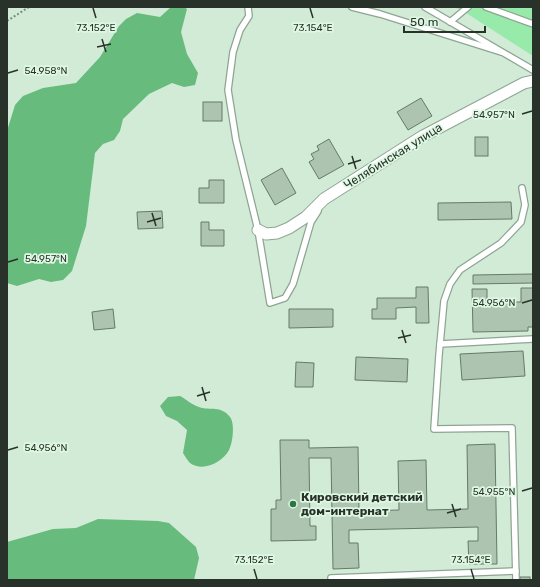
<svg xmlns="http://www.w3.org/2000/svg" width="540" height="587" viewBox="0 0 540 587" font-family="Rubik,sans-serif">
	<style>
		.green { fill: #98eaaa }
		.forest { fill: #67bb7c }
		.building { fill: #adc4b1; stroke: #657a69 }
		.lines { fill: none; stroke-linecap: round; stroke-linejoin: round }
		.service-casing { stroke: #8ea593; stroke-width: 8 }
		.minor-casing { stroke: #8ea593; stroke-width: 13 }
		.path { stroke: #7b8b7e; stroke-width: 2; stroke-dasharray: 2 2; stroke-linecap: butt }
		.service { stroke: #fff; stroke-width: 5.5 }
		.minor { stroke: #fff; stroke-width: 11 }
		.ticks { fill: none; stroke: #29322a; stroke-width: 1.5 }
		.poi-dot { fill: #2d7542; stroke: #dff8e4; stroke-width: 1.5 }
		.labels { text-anchor: middle; stroke-width: 3.5; stroke-linejoin: round; paint-order: stroke }
		.street-label { font-size: 12px; fill: #29322a; stroke: #dff8e4 }
		.poi-label { font-size: 12px; font-weight: bold; fill: #29322a; stroke: #dff8e4; text-anchor: start }
		.ticks-label { font-size: 10px; text-anchor: middle; fill: #29322a; stroke: #dff8e4; stroke-width: 3.5; stroke-linejoin: round; paint-order: stroke }
	</style>
	<rect width="100%" height="100%" fill="#d2ebd7"/>
	<path class="green" d="M454 7H533V56L463 11Z"/>
	<g class="forest">
		<path d="M171 7H184L187 9 181 32 187 54 198 73 195 85 184 87 172 83 149 94 123 119 120 131 114 140 103 144 95 153 86 226 72 271 63 280 51 282 39 279 17 286 7 283V131L15 105 23 96 43 88 76 83 100 57 119 26 126 19 137 13 160 17Z"/>
		<path d="M180 396C186 399 192 405 199 407 210 411 221 405 230 417 235 423 233 443 229 450 222 463 203 472 190 463 187 460 185 456 183 453L187 430 177 421 166 416 160 406 168 397Z"/>
		<path d="M98 519 158 521 169 523 196 547 199 558 194 580H7V542L53 529 76 528Z"/>
	</g>
	<g class="building">
		<path d="M421 98 432 116 408 130 397 112Z"/>
		<rect x="203" y="102" width="19" height="19"/>
		<rect x="475" y="137" width="13" height="19"/>
		<path d="M329 139 344 165 319 179 309 162 314 159 311 154 319 150 317 146Z"/>
		<path d="M282 168 296 193 275 205 261 180Z"/>
		<path d="M209 180H224V203H199V188H209Z"/>
		<path d="M511 202 512 219 438 220V203Z"/>
		<path d="M162 211 163 228 138 229 137 212Z"/>
		<path d="M201 222H209V230H224V246H201Z"/>
		<path d="M533 274V283L473 284V275Z"/>
		<path d="M416 287H428L429 323H416V307L396 308V319H372V309H377V298H416Z"/>
		<path d="M521 288H533V327H528V331L473 332 472 289H487V302H521Z"/>
		<path d="M113 309 115 328 94 330 92 312Z"/>
		<path d="M289 309H333V327L289 328Z"/>
		<path d="M523 351 525 376 462 380 460 354Z"/>
		<path d="M356 357 408 359 407 382 355 380Z"/>
		<path d="M296 362 314 363 313 387H295Z"/>
		<path d="M280 440H309V448L358 447 359 511 399 510 398 461 426 460 427 510 468 509 467 445 495 444 497 564H469L468 541H478V527L349 530V543H358L359 568 333 569 331 458H309L310 526H316V540L271 541V509H276V500H281Z"/>
		<rect x="520" y="577" width="10" height="3"/>
	</g>
	<g class="lines">
		<defs>
			<g id="service">
				<path d="M248 7 249 16 240 30 233 52 228 90 236 140 258 230 270 303 285 298 293 284 311 222 318 211"/>
				<path d="M352 7 380 14 501 52"/>
				<path d="M425 7 533 70"/>
				<path d="M486 7 533 24"/>
				<path d="M450 22 468 7"/>
				<path d="M440 344 533 339"/>
				<path d="M331 578 516 571"/>
				<path d="M516 580 512 428 434 429 439 355 444 301 450 284 460 270 501 243 521 222 525 205 522 188"/>
			</g>
			<path id="minor" d="M258 230 266 234 277 233 289 228 306 217 324 199 423 136 524 83 533 81"/>
		</defs>
		<use href="#service" class="service-casing"/>
		<use href="#minor" class="minor-casing"/>
		<path class="path" d="M7 21 29 7"/>
		<use href="#service" class="service"/>
		<use href="#minor" class="minor"/>
	</g>
	<path class="ticks" d="M93 8 96 18M310 8 313 18M102 39 106 52M97 47 111 44M8 73 18 70M522 114 532 111M352 156 356 169M348 164 361 160M152 213 156 226M147 222 161 218M8 262 18 259M522 303 532 300M402 330 406 343M398 338 411 335M202 387 206 401M197 396 210 392M8 450 18 447M522 491 532 488M452 504 456 517M447 513 461 509M254 569 257 579M471 569 474 579"/>
	<circle class="poi-dot" cx="293" cy="504" r="4"/>
	<g class="labels">
		<g class="street-label">
			<text transform="translate(393 156) rotate(-32)" y="4">Челябинская улица</text>
		</g>
		<g class="poi-label">
			<text x="301" y="501">Кировский детский<tspan x="301" dy="14">дом-интернат</tspan></text>
		</g>
	</g>
	<g class="ticks-label">
		<text x="96" y="31">73.152°E</text>
		<text x="313" y="31">73.154°E</text>
		<text x="46" y="74">54.958°N</text>
		<text x="494" y="118">54.957°N</text>
		<text x="46" y="262">54.957°N</text>
		<text x="494" y="306">54.956°N</text>
		<text x="46" y="451">54.956°N</text>
		<text x="494" y="495">54.955°N</text>
		<text x="254" y="563">73.152°E</text>
		<text x="471" y="563">73.154°E</text>
	</g>
	<rect width="540" height="587" fill="none" stroke="#29322a" stroke-width="16"/>
	<path d="M404 26v6h81v-6" fill="none" stroke="#29322a" stroke-width="2"/>
	<text x="410" y="26" font-size="12" fill="#29322a" stroke="#dff8e4" stroke-width="3" paint-order="stroke">50 m</text>
</svg>
